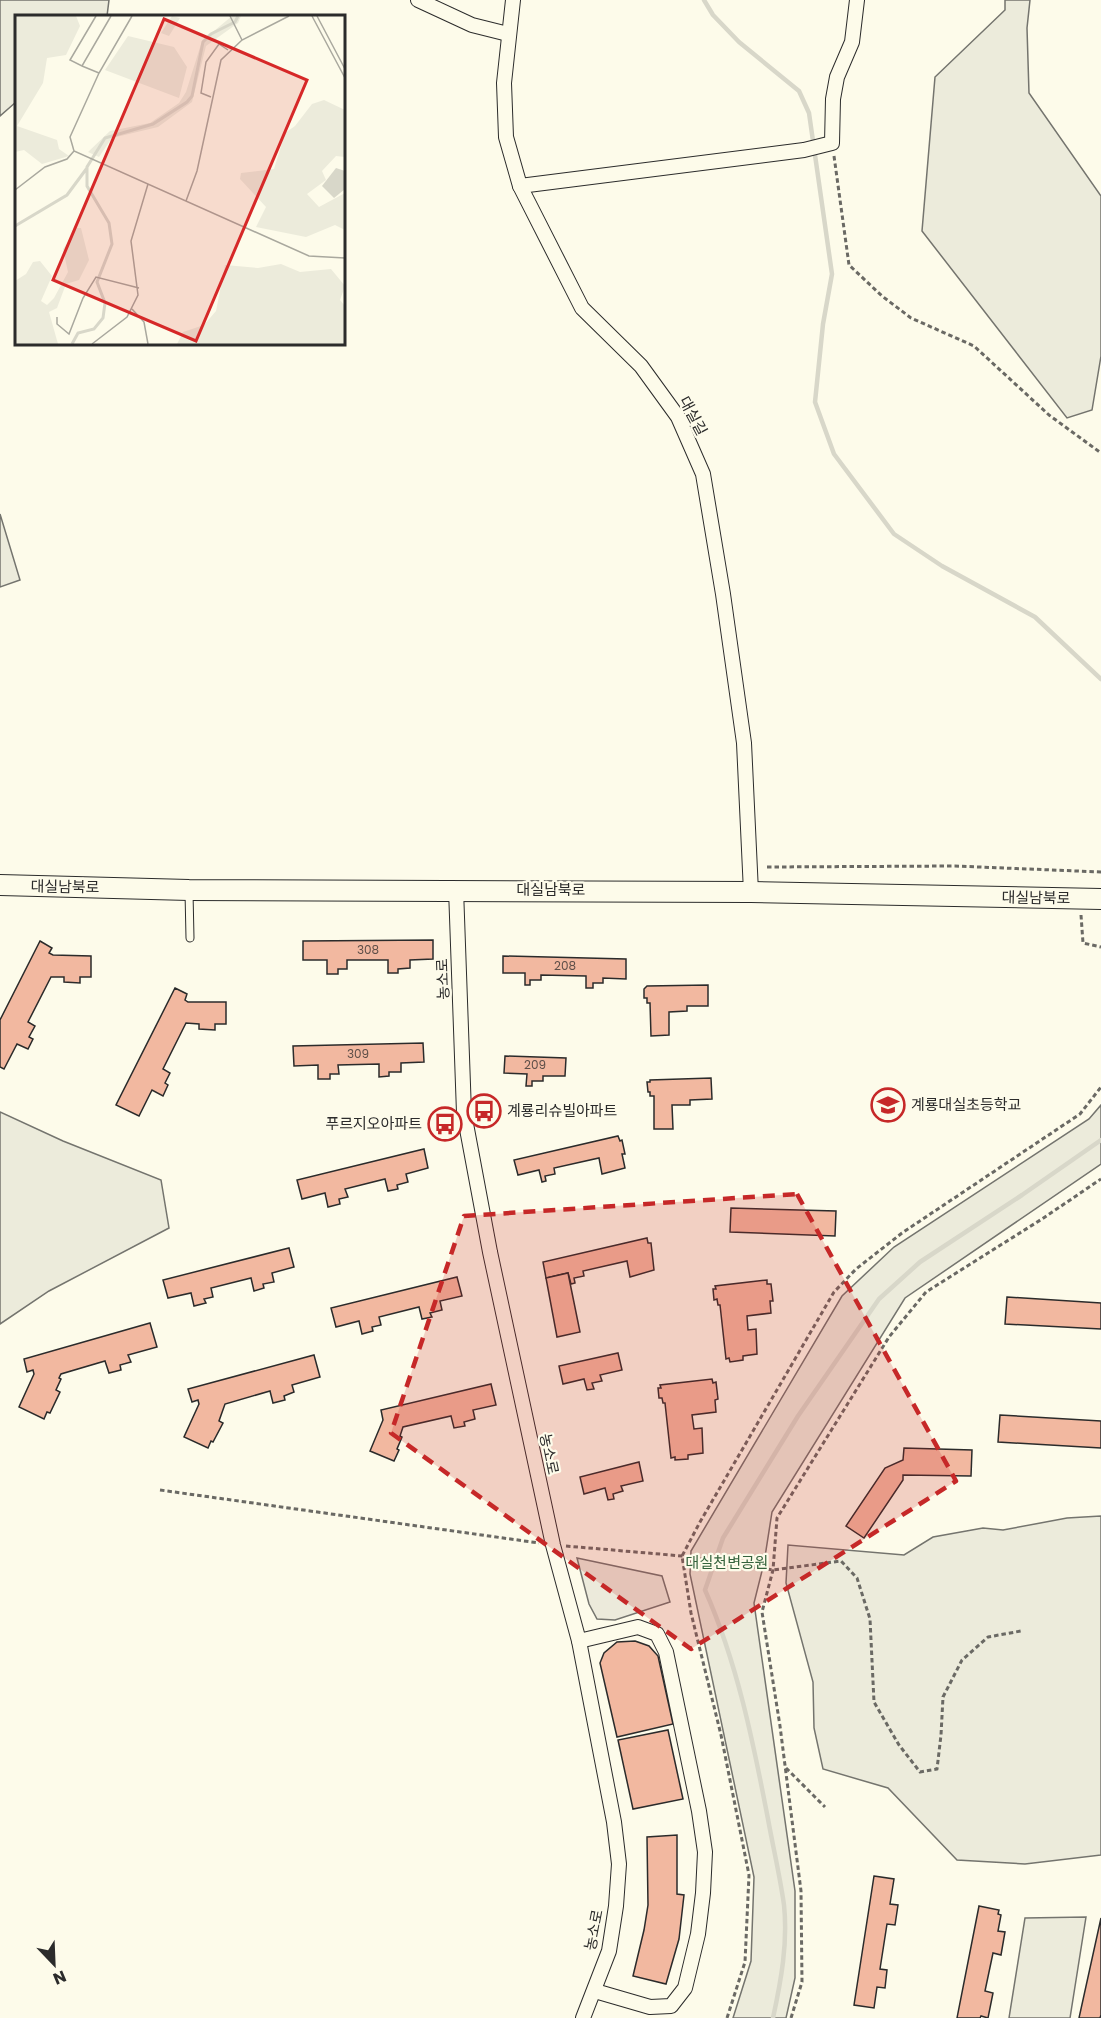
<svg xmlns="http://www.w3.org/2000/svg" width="1101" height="2018" viewBox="0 0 1101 2018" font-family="Poppins,'Noto Sans KR',sans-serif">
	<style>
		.green { fill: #ecebdb; stroke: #74746e; stroke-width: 1.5 }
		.parking { fill: #eceadb; stroke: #74746e; stroke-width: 1.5 }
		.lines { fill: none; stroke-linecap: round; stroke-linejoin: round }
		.stream { stroke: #d8d7c9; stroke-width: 4.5 }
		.building { fill: #f2b8a0; stroke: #2b2b2b; stroke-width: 1.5 }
		.lane-casing { stroke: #2b2b2b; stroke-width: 9 }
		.street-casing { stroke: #2b2b2b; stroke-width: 16 }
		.secondary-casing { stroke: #2b2b2b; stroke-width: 22 }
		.path { stroke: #6a6964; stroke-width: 3; stroke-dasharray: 4.5 3; stroke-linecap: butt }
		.lane { stroke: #fdfbea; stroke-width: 7 }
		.street { stroke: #fdfbea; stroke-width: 14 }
		.secondary { stroke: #fdfbea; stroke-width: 20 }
		.marked { fill: #c62828; fill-opacity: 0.2; stroke: #c62828; stroke-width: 4.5; stroke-dasharray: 12 8; stroke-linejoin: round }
		.labels { text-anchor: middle; stroke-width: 4.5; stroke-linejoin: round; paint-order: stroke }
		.number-label { font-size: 12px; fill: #5d4e48 }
		.street-label { font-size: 15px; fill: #2b2b2b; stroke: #fdfbea }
		.poi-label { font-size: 15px; fill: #2b2b2b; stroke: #fdfbea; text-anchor: start }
		.park-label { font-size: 15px; fill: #34623c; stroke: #fdfbea }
		.inset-river { fill: none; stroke: #d8d7c9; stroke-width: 3 }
		.inset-road { fill: none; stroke: #a9a89e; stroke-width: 1.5 }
		.view { fill: #d62828; fill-opacity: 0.15; stroke: #d62828; stroke-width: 3 }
		.inset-edge { fill: none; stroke: #2b2b2b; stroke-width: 3 }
	</style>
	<rect width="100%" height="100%" fill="#fdfbea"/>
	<g class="green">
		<path d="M0 0H109L107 16H16V102L0 116Z"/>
		<path d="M1005 0H1030L1027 28 1029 93 1101 196V356L1092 410 1067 418 922 231 935 77 1005 10Z"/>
		<path d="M0 514 20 580 0 587Z"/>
		<path d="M1101 1105V1164L905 1298 772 1512 764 1563 754 1603 795 1891V1978L786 2018H733L751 1961 754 1877 690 1574 691 1551 842 1296 894 1247 1089 1119Z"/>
		<path d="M0 1112 63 1141 161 1180 169 1228 49 1291 0 1324Z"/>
		<path d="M1101 1516V1855L1025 1864 957 1860 888 1788 823 1769 814 1728 813 1682 786 1583 788 1545 904 1555 933 1537 983 1528 1003 1530 1067 1518Z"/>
		<path d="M1086 1917 1070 2018H1009L1025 1918Z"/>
	</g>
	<path class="parking" d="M577 1558 662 1576 670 1602 615 1620 597 1619 589 1604Z"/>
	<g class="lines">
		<g class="stream">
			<path d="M704 0 713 15 739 42 799 91 809 113 832 274 823 324 815 402 834 454 894 534 942 566 1035 617 1101 679"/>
			<path d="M773 2018C781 1981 788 1943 784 1905 780 1876 773 1847 768 1819 753 1741 737 1662 705 1590L723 1538 798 1416 879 1299 920 1262 1022 1195 1101 1140"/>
		</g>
	</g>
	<g class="building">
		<path d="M433 940V959L410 960V968L398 969V973H388V960H347V969H338V974H327V960H303V941Z"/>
		<path d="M40 941 52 948 49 953 53 955 91 956V977H80V983L64 982V977H51L28 1022 35 1026 29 1037 33 1039 28 1049 17 1044 4 1069 0 1067V1020Z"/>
		<path d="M503 956 626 959V979L603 978V983H593V988H586V976L541 975V980H530V985H525V973H503Z"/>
		<path d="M708 985V1006H687V1011L669 1012V1035L651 1036 650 1003H647V998H644V989L647 986Z"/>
		<path d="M175 988 187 994 185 1000 188 1002H226V1024H215V1030L199 1029V1024L186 1023 163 1069 170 1073 165 1083 168 1085 163 1096 152 1090 139 1116 116 1105Z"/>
		<path d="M423 1043 424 1062 401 1063V1072H389V1076L379 1077V1064L338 1065 339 1074H330V1079H318V1065L294 1066 293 1046Z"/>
		<path d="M505 1056 566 1058 565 1076H543V1081H532V1086H526L527 1074 504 1073Z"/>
		<path d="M711 1078 712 1099 690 1100V1105H672L673 1129H654V1096H650V1092H648L647 1082H650V1080Z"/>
		<path d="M618 1136 620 1141 622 1140 625 1154H622L625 1168 602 1174 599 1158 554 1168 555 1174 545 1176 546 1181 542 1182 539 1170 518 1175 514 1160Z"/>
		<path d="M424 1149 428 1168 406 1174 408 1182 397 1185 398 1189 388 1191 385 1179 345 1189 348 1197 339 1199 340 1204 328 1207 325 1193 302 1199 297 1180Z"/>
		<path d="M731 1208 836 1211 835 1236 730 1232Z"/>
		<path d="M647 1238 648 1243H651L654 1270 630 1277 627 1261 583 1271 584 1276 574 1278 575 1283 571 1284 568 1273 546 1278 543 1262Z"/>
		<path d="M289 1248 294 1267 272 1273 274 1282 263 1284 264 1288 254 1291 251 1278 211 1288 213 1297 204 1299 206 1303 194 1306 191 1293 168 1298 163 1280Z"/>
		<path d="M568 1273 580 1332 557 1337 546 1278Z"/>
		<path d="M457 1277 462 1296 440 1301 442 1310 430 1313 432 1317 422 1319 419 1307 379 1317 381 1325 372 1327 373 1331 362 1334 359 1321 336 1327 331 1308Z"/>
		<path d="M767 1280V1284H771L773 1301H770L771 1313 747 1316 748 1330 756 1329 757 1354 743 1356V1360L730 1362 729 1358 726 1359 720 1305H718L717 1299 714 1300 713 1289H716L715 1286Z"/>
		<path d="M1007 1297 1101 1303V1329L1005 1324Z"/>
		<path d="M150 1323 157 1347 128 1355 131 1362 120 1365 121 1370 109 1373 105 1361 61 1374 59 1378 61 1379 56 1390 60 1392 50 1413 47 1412 44 1419 19 1407 34 1374 33 1370 27 1372 24 1359Z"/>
		<path d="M618 1353 622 1370 600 1375 602 1381 592 1383 594 1389 587 1390 584 1379 563 1384 559 1366Z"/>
		<path d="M314 1355 320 1377 292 1385 294 1392 284 1396 285 1400 273 1403 270 1391 225 1404 219 1421 223 1423 213 1442 211 1441 208 1448 184 1437 199 1404 198 1400 192 1402 188 1389Z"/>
		<path d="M712 1379 713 1383 716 1382 718 1399 715 1400 716 1412 692 1415 694 1429 702 1428 703 1453 688 1455V1459L675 1460V1457L671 1458 665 1403H663L662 1398H659L658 1388H661L660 1385Z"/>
		<path d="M491 1384 496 1405 473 1410 475 1419 464 1422 465 1426 454 1428 451 1416 403 1427 400 1436 402 1437 397 1449 399 1450 394 1461 370 1451 383 1420 381 1410Z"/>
		<path d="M1000 1415 1101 1421V1448L998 1442Z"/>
		<path d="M904 1448 972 1450 971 1476 903 1475V1480L864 1538 846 1526 885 1468 903 1460Z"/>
		<path d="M639 1462 643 1481 621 1486 623 1491 613 1494 614 1499 608 1500 605 1488 584 1494 580 1477Z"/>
		<path d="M635 1641 649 1646 658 1656 673 1724 617 1737 600 1663 604 1653 617 1642Z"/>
		<path d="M668 1730 683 1799 633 1809 618 1740Z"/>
		<path d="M677 1835V1894L684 1895 679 1939 666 1984 633 1976 644 1930 648 1905 647 1837Z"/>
		<path d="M874 1876 894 1879 890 1904 898 1905 895 1925 887 1924 880 1969 887 1970 885 1988 877 1987 874 2008 854 2005Z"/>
		<path d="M979 1906 999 1910 998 1914 1001 1915 998 1931 1005 1932 1001 1955 993 1953 985 1991 993 1993 988 2018 981 2016 980 2018H957Z"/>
		<path d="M1101 1918V2015L1100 2018H1079Z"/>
	</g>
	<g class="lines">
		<defs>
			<path id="lane" d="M189 892 190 938"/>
			<g id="street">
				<path d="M418 0 472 25 508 34"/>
				<path d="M513 0 504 83 506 137 520 186 582 308 641 366 678 417 703 474 723 594 744 743 751 892"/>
				<path d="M520 186 804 150 832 143 833 99 837 77 852 42 857 0"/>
				<path d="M456 889 464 1113 490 1252 553 1545 579 1641 614 1822 619 1864 616 1906 609 1951 583 2018"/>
				<path d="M579 1641 638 1627 657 1634 666 1652 699 1811 705 1852 703 1893 698 1934 685 1988 671 2006 650 2007 595 1991"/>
			</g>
			<path id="secondary" d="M0 885 189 890 751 892 1101 899"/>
		</defs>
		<use href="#lane" class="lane-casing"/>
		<use href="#street" class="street-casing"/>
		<use href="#secondary" class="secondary-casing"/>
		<g class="path">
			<path d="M834 156 849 265 882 296 911 318 974 346 1049 415 1101 453"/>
			<path d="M767 867 955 866 1101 872"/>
			<path d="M1081 915 1083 943 1101 947"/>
			<path d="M160 1490 539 1543"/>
			<path d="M566 1546 682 1556 773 1570 841 1561 857 1578 870 1619 874 1702 899 1745 920 1772 937 1769 941 1735 943 1697 962 1660 988 1637 1021 1631"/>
			<path d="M786 1768 825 1807"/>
			<path d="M727 2018 745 1962 749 1875 721 1735 691 1613 682 1556 700 1522 834 1292 856 1269 902 1233 1080 1114 1101 1087"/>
			<path d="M791 2018 802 1982 801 1891 780 1726 762 1612 773 1570 777 1518 889 1337 926 1292 1042 1219 1101 1179"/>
		</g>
		<use href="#lane" class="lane"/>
		<use href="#street" class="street"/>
		<use href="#secondary" class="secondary"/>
	</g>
	<path class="marked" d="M797 1194 956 1481 691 1649 391 1433 464 1216Z"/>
	<defs>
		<symbol id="school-ring" viewBox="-11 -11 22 22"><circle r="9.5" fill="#fdfbea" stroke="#c62828" stroke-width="1.5"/><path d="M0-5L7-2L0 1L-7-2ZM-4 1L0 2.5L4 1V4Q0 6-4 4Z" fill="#c62828"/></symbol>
		<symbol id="bus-ring" viewBox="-11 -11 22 22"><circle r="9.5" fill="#fdfbea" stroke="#c62828" stroke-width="1.5"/><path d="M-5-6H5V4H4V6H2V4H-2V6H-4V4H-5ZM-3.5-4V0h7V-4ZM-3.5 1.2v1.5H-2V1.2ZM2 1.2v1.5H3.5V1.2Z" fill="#c62828"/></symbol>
	</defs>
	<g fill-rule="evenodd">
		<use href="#school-ring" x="869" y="1086" width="38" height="38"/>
		<use href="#bus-ring" x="465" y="1092" width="38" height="38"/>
		<use href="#bus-ring" x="426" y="1105" width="38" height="38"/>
	</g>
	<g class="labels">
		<g class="number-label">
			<text x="368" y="954">308</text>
			<text x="565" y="970">208</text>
			<text x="358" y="1058">309</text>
			<text x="535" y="1069">209</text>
		</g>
		<g class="street-label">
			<text transform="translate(693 416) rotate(62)" y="5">대실길</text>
			<text transform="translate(65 887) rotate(1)" y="5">대실남북로</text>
			<text x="551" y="895">대실남북로</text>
			<text transform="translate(1036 898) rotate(1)" y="5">대실남북로</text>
			<text transform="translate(443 979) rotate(-92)" y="5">농소로</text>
			<text transform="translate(549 1454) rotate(78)" y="5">농소로</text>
			<text transform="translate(594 1930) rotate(-79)" y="5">농소로</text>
		</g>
		<g class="poi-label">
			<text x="911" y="1110">계룡대실초등학교</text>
			<text x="507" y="1116">계룡리슈빌아파트</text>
			<text x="422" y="1129" text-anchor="end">푸르지오아파트</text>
		</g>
		<g class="park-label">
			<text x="727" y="1568">대실천변공원</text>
		</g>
	</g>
	<g transform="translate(15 15)">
		<rect width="330" height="330" fill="#fdfbea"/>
		<path d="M0 1H61L65 11 51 40 32 43 28 68 2 111 42 125 44 134 54 141 27 149 9 135 0 137ZM157 1 165 3 154 21 146 18ZM217 1H226L223 8 191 31 177 87 143 112 97 123 84 142 73 137 95 116 135 108 164 88 171 77 187 26ZM113 21 159 32 172 52 164 83 90 55ZM309 85 330 95V142L321 141 307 156 311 165 292 179 304 192 330 178V215L320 210 291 222 241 212 251 192 225 164 226 158 259 154 270 118 280 111 297 89ZM62 213H66L74 245 64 265 51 269 42 293 34 297 43 329H0V266L11 259 18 247 25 246 37 261 26 286 32 290 39 283 53 257 48 234ZM266 249 285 257 316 254 330 271 325 285 330 291V329H162L168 317 189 310 201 296 210 250 243 253Z" fill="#ecebdb"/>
		<path d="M321 153 330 156V174L319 183 307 171Z" fill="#d8d7c9"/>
		<path class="inset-river" d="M0 211 52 180 72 153M57 329 63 318 79 314 88 303 90 288 82 267 97 229 94 208 72 171V152L90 123 138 109 172 87 177 81 188 27 196 19 220 7 223 1"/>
		<path class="inset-road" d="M81 1 55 45 67 51 96 1M117 1 84 58 55 122 59 136 294 241 330 243M215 1 227 25M297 1 330 63M302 1 330 54M67 51 84 58M196 82 186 78 191 47 204 29 213 35M0 175 30 152 52 144 59 136M171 186 182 156 206 45 227 25 274 1M117 294 129 307 133 329M42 302V309L54 319 68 283 81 262 124 273M77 329 112 302 123 280 116 226 133 169"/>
		<path class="view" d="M149 4 292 65 181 326 38 265Z"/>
		<rect width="330" height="330" class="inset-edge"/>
	</g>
	<g transform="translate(54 1964) rotate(157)" stroke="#fdfbea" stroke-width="4.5" paint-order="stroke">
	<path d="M0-4.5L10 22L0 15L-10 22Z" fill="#2b2b2b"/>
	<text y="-9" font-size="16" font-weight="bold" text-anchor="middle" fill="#2b2b2b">N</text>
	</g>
</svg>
